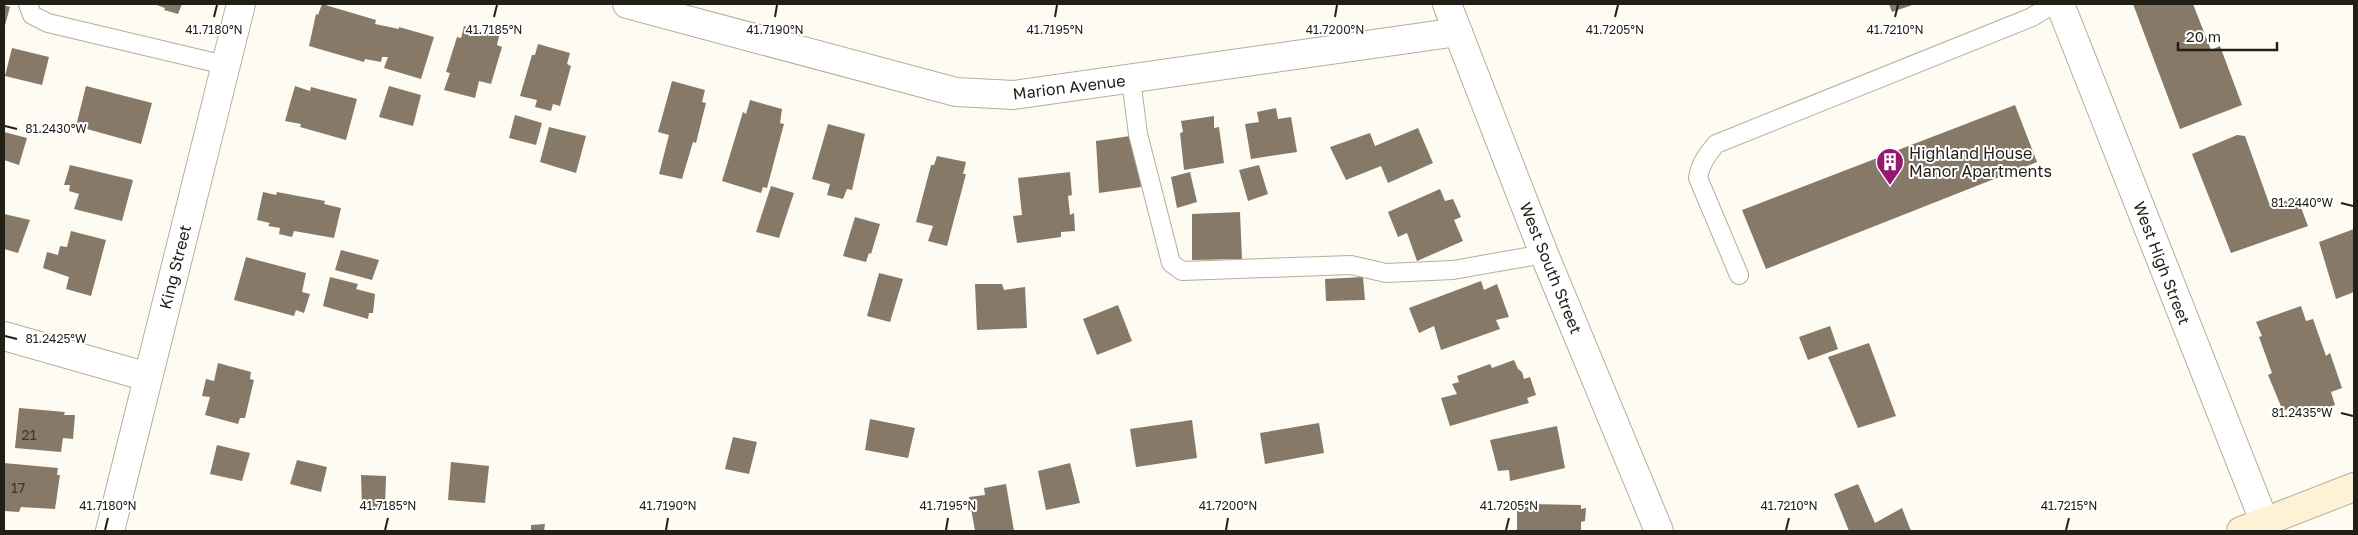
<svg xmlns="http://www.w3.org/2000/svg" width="2358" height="535" viewBox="0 0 2358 535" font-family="'Golos Text',sans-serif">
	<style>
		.building { fill: #867968 }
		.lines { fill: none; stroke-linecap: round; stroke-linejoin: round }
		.lane-casing { stroke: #b5ae99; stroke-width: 20 }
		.street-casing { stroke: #b5ae99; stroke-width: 30 }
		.secondary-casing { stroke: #b5ae99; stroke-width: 30 }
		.lane { stroke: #fff; stroke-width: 18 }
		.street { stroke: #fff; stroke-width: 28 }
		.secondary { stroke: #fdf2d6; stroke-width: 28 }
		.ticks { fill: none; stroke: #221f17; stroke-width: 2 }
		.labels { text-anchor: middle; stroke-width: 4; stroke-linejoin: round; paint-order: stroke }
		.number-label { font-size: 14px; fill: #3b362b }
		.street-label { font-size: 16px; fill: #221f17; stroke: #fff }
		.poi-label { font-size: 16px; fill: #221f17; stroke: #fff; text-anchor: start }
		.ticks-label { font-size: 12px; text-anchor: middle; fill: #221f17; stroke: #fff; stroke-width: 4; stroke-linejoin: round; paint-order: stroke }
	</style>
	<rect width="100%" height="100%" fill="#fefbf3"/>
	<g class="building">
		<path d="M154 4H182L178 14 164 10 165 8Z"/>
		<path d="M322 4 376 20 375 24 399 29V27L434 37 421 79 384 68 388 57H382L381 62 365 59 364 62 309 46 316 14 318 15Z"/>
		<path d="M1889 4H1915L1892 12Z"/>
		<path d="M2133 4H2193L2211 50 2220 46 2242 105 2180 129Z"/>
		<path d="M4 5 10 7 4 29Z"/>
		<path d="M464 26 499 36 497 45 502 47 491 84 479 81 475 98 444 90 450 73 446 72 457 37 461 38Z"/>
		<path d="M538 44 570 53 567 64 571 66 560 106 553 104 551 111 535 107 537 100 520 96 532 55H535Z"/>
		<path d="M12 48 49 57 42 85 5 76Z"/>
		<path d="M672 81 705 90 702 102 706 103 696 143 693 142 682 179 659 174 669 135 658 132Z"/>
		<path d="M86 86 152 103 141 144 76 126Z"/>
		<path d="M295 86 310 91 311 87 357 99 346 140 300 127 301 124 285 121Z"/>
		<path d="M389 86 421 95 413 126 379 117Z"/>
		<path d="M750 100 782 109 780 123 784 124 767 188 763 187 761 193 722 181 743 112 746 114Z"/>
		<path d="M2015 105 2037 162 1766 269 1742 210Z"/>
		<path d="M1276 108 1278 119 1291 117 1297 152 1251 159 1245 124 1259 122 1257 112Z"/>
		<path d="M515 115 542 123 536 145 509 138Z"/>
		<path d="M1214 116V128L1219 127 1224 163 1184 170 1180 133 1183 132 1181 121Z"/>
		<path d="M828 124 865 134 852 190 847 189 843 199 827 195 830 184 812 179Z"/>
		<path d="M549 127 586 136 576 173 540 162Z"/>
		<path d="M1418 128 1433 163 1388 183 1381 166 1346 180 1330 147 1370 133 1375 146Z"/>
		<path d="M4 132 27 138 19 165 4 160Z"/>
		<path d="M2237 135 2245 136 2270 206 2297 197 2308 226 2231 253 2192 154Z"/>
		<path d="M1130 136 1133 149H1137L1141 187 1099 193 1096 141Z"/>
		<path d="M937 156 966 162 963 174H966L947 246 928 241 933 226 916 222 931 165H934Z"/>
		<path d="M70 165 133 180 122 221 74 209 79 194 69 191 70 185H64Z"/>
		<path d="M1259 165 1268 194 1248 201 1239 170Z"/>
		<path d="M1070 172 1072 195 1068 196 1070 215 1074 213 1075 231 1061 232V237L1017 243 1013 216 1022 215 1018 178Z"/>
		<path d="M1190 172 1197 202 1177 208 1171 177Z"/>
		<path d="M771 186 794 193 779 238 756 232Z"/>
		<path d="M1440 189 1445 201 1453 199 1461 217 1454 220 1463 241 1417 261 1407 233 1398 237 1388 212Z"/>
		<path d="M263 192 276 195 277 192 325 201 324 204 341 208 334 238 294 231 292 237 279 234 280 228 268 226 270 223 257 220Z"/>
		<path d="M1240 212 1242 259 1192 260V214Z"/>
		<path d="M4 214 30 220 18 253 4 249Z"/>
		<path d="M855 217 880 224 871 254 869 253 866 262 843 256Z"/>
		<path d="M2354 229V292L2336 299 2319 242Z"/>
		<path d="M71 231 106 240 91 296 66 289 69 277 43 268 47 252 58 255 60 246 67 247Z"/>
		<path d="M341 250 379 260 372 280 335 270Z"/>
		<path d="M246 257 306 273 302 292 310 294 304 313 296 310 294 316 234 300Z"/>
		<path d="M879 273 903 279 890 322 867 316Z"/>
		<path d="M330 277 358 284 356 289 375 294 373 313H369L368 319 323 306Z"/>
		<path d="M1363 277 1365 300 1326 301 1325 279Z"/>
		<path d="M1481 281 1484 290 1497 284 1509 317 1496 320 1500 329 1441 350 1434 326 1419 333 1409 308Z"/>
		<path d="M975 284H1002L1004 290 1025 287 1027 328 977 330Z"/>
		<path d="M1118 305 1132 341 1097 355 1083 319Z"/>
		<path d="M2301 306 2306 321 2313 319 2326 356 2330 353 2342 388 2331 392 2335 405 2298 419 2293 407 2283 411 2268 375 2272 373 2259 337 2262 336 2256 322Z"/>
		<path d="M1830 326 1838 349 1808 360 1799 337Z"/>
		<path d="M1869 343 1896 416 1858 428 1828 357Z"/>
		<path d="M1514 360 1518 369 1522 372 1524 379 1530 377 1536 395 1527 398 1529 403 1450 426 1441 398 1457 394 1452 384 1459 382 1457 376 1490 364 1492 368Z"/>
		<path d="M218 363 251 372 250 379 254 380 245 418H240L238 424 205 415 210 397 202 396 206 379 214 381Z"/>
		<path d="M19 408 65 412 64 415H75L73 439 63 438 61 452 15 448Z"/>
		<path d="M870 419 915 428 908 458 865 450Z"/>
		<path d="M1192 420 1197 458 1136 467 1130 429Z"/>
		<path d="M1319 423 1324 453 1265 464 1260 433Z"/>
		<path d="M1557 426 1565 468 1510 481 1509 470 1498 471 1490 440Z"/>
		<path d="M733 437 757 442 749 474 725 469Z"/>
		<path d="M217 445 250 453 242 481 210 474Z"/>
		<path d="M297 460 327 467 321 492 290 484Z"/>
		<path d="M451 462 489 466 485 503 448 500Z"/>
		<path d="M4 463 58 468 57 475H60L55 509 21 507 19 512 4 511Z"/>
		<path d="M1070 463 1080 503 1046 510 1038 471Z"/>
		<path d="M361 475 386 476 385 508H362Z"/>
		<path d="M1006 484 1014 531H975L969 497 985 495 984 488Z"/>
		<path d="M1858 484 1875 523 1902 508 1911 531H1849L1834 494Z"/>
		<path d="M1531 504 1581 505V509L1586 508 1585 521 1581 522V531H1517V505L1531 507Z"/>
		<path d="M545 524 544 531H531V525Z"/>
	</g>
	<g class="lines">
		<defs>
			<g id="lane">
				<path d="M28 4 32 15 48 23 225 65"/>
				<path d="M1131 79 1138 134 1171 263 1182 271 1351 265 1386 273 1453 270 1544 254"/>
				<path d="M1739 275 1698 178C1700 164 1707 155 1716 144L2032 17 2053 4"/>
			</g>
			<g id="street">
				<path d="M627 4 956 92 1014 95 1458 32"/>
				<path d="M1447 4 1544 254 1659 531"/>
				<path d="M2060 4 2268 531"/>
				<path d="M4 336 148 377"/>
				<path d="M110 531 241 4"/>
			</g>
			<path id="secondary" d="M2241 531 2354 487"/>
		</defs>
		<use href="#lane" class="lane-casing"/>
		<use href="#street" class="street-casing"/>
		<use href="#secondary" class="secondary-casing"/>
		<use href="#lane" class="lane"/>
		<use href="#street" class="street"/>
		<use href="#secondary" class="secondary"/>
	</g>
	<path class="ticks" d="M214 17 217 5M494 17 497 5M775 17 777 5M1055 17 1057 5M1335 17 1337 5M1615 17 1618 5M1895 17 1898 5M5 126 17 129M2341 203 2353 206M5 336 17 339M2341 413 2353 416M105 530 108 518M385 530 388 518M666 530 668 518M946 530 948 518M1226 530 1228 518M1506 530 1509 518M1786 530 1789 518M2066 530 2069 518"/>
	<defs>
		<symbol id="building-pin" viewBox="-11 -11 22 30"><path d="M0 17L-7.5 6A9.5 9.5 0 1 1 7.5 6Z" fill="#96176f" stroke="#fff"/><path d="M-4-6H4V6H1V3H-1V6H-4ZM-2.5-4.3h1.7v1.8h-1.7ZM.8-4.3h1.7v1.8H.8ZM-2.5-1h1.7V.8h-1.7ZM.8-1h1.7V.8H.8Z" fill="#fff"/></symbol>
	</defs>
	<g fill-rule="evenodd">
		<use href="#building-pin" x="1874" y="146" width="32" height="43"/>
	</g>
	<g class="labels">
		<g class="number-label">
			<text x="29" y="440">21</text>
			<text x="18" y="493">17</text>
		</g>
		<g class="street-label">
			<text transform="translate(1069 87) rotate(-7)" y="6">Marion Avenue</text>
			<text transform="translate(2162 263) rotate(69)" y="6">West High Street</text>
			<text transform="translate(175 267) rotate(-76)" y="6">King Street</text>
			<text transform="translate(1551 268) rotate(68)" y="6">West South Street</text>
		</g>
		<g class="poi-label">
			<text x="1909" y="159">Highland House<tspan x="1909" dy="18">Manor Apartments</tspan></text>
		</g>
	</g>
	<g class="ticks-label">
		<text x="214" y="34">41.7180°N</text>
		<text x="494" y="34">41.7185°N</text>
		<text x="775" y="34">41.7190°N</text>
		<text x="1055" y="34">41.7195°N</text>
		<text x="1335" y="34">41.7200°N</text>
		<text x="1615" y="34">41.7205°N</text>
		<text x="1895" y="34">41.7210°N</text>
		<text x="56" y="133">81.2430°W</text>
		<text x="2302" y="207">81.2440°W</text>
		<text x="56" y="343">81.2425°W</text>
		<text x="2302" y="417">81.2435°W</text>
		<text x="108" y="510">41.7180°N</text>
		<text x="388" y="510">41.7185°N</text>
		<text x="668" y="510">41.7190°N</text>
		<text x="948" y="510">41.7195°N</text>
		<text x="1228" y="510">41.7200°N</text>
		<text x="1509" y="510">41.7205°N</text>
		<text x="1789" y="510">41.7210°N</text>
		<text x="2069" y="510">41.7215°N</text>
	</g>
	<rect width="2358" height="535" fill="none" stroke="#221f17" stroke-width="10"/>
	<path d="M2178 42v8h99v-8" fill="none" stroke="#221f17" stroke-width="2.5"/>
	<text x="2186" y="42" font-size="15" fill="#221f17" stroke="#ffffff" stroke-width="4" paint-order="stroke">20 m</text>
</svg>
